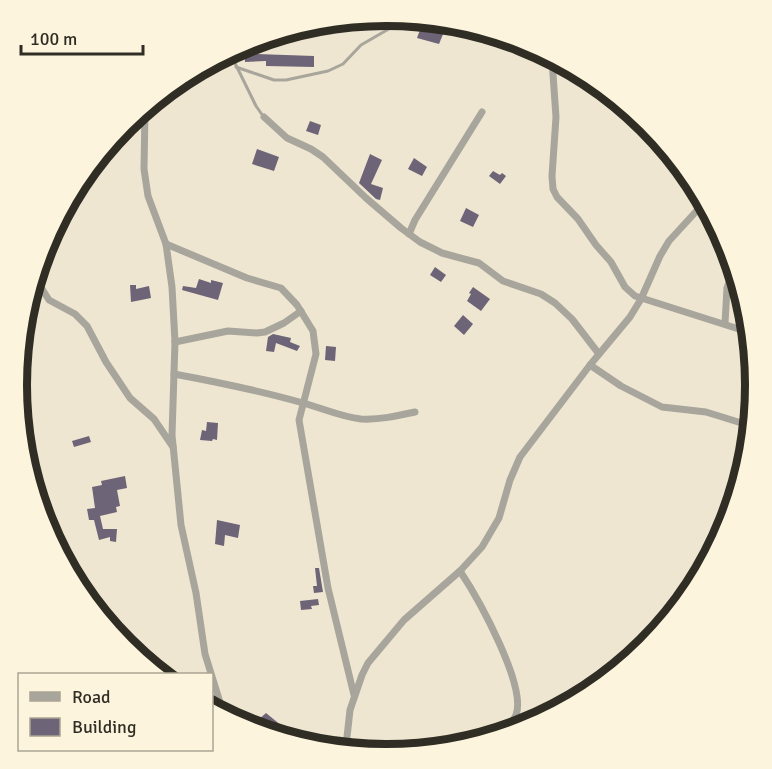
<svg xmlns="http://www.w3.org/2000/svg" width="772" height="769" viewBox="0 0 772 769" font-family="Signika,sans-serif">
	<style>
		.building { fill: #6e6477 }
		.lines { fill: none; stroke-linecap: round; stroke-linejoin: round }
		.service { stroke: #a8a59c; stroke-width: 3 }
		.minor { stroke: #a8a59c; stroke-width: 7 }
		.rim { fill: none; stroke: #302d25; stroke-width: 8 }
	</style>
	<rect width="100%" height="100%" fill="#eee6d0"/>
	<g class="building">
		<path d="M423 22 446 27 439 44 417 38Z"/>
		<path d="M256 41 257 54 314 56V67L266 66V61L245 62 244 44Z"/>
		<path d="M310 121 321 125 318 135 306 131Z"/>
		<path d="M257 149 279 157 274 171 252 164Z"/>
		<path d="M370 154 382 160 371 184 383 188 380 200 376 199 359 183Z"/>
		<path d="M414 158 427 167 422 176 408 169Z"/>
		<path d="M493 171 500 175 502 173 506 176 500 184 489 176Z"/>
		<path d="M466 208 479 215 473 227 460 221Z"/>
		<path d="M435 267 446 275 441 282 430 275Z"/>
		<path d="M199 279 211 283V280L223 283 218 300 182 290 183 286 196 288Z"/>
		<path d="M130 285H136V289L149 286 151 298 131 302Z"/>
		<path d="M473 287 490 299 481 311 467 301 471 294 469 293Z"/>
		<path d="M463 315 473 324 464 335 454 326Z"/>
		<path d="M273 334 291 338 290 342 300 346 297 351 276 343 274 352 266 351 268 337Z"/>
		<path d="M326 346 336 347 335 361 325 360Z"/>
		<path d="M207 422 218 423 217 440 213 439 212 441 200 440 202 430 206 431Z"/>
		<path d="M89 436 91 442 74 447 72 441Z"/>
		<path d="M125 476 127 488 117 490 120 506 116 507 117 512 100 516 103 529H117L116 542 110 541V537L99 540 94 520H89L87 509 95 508 92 487 102 485 101 481Z"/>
		<path d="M217 520 240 525 238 538 225 535 224 546 215 544Z"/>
		<path d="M315 568H319L323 592 314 593 313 586H317Z"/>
		<path d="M318 599 319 605 311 606 312 609 301 610 300 601Z"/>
		<path d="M266 713 282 726 277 732 265 730 257 721Z"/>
	</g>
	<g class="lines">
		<g class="service">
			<path d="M230 53 256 106 263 116"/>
			<path d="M236 67 274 80H286L328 71 343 64 361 45 406 19"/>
		</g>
		<g class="minor">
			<path d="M552 60 556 117 552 176 553 189 557 197 578 219 596 245 611 262 625 287 635 296 745 331"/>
			<path d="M145 110 144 169 148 196 166 244 172 287 175 342 172 435 181 525 196 593 205 654 223 712"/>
			<path d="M264 117 287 138 311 149 323 157 366 198 401 228 420 242 442 253 479 263 503 281 541 294 555 303 572 319 599 354"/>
			<path d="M409 234 415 220 482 112"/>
			<path d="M166 244 247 278 281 288 297 305 313 331 316 354 299 420 328 588 354 695"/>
			<path d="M37 281 49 300 75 314 87 326 106 362 130 398 154 419 173 447"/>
			<path d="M725 323 727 288 733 271"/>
			<path d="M175 342 228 331 257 333 265 332 284 323 301 311"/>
			<path d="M590 365 621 386 662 407 706 412 748 425"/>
			<path d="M174 374C217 382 261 391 303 403 322 408 341 417 361 419 379 420 397 416 415 412"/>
			<path d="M460 571C478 598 527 686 516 715 513 723 506 727 500 731"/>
			<path d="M346 746 350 710 362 675 368 663 404 620 460 571 482 547 499 518 510 480 520 457 590 365 630 317 641 299 660 256 669 241 702 205"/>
		</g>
	</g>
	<path d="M0 0H772V769H0ZM27 385a359 359 0 1 1 718 0a359 359 0 1 1-718 0Z" fill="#fcf4dd" fill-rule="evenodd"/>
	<path class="rim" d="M27 385a359 359 0 1 1 718 0a359 359 0 1 1-718 0Z"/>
	<rect x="18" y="673" width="195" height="78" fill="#fcf4dd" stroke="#aaa493" stroke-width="1.5"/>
	<rect x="30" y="692" width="30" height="9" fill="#a8a59c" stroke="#aaa493" stroke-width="1.5"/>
	<text x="72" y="703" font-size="18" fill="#302d25">Road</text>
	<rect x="30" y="718" width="30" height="18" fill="#6e6477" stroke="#aaa493" stroke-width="1.5"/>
	<text x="72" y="733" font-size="18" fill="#302d25">Building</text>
	<path d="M21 45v9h122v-9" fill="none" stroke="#302d25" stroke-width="3"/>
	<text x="30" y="45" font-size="18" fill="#302d25" stroke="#fcf4dd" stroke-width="4.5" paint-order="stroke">100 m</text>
</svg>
